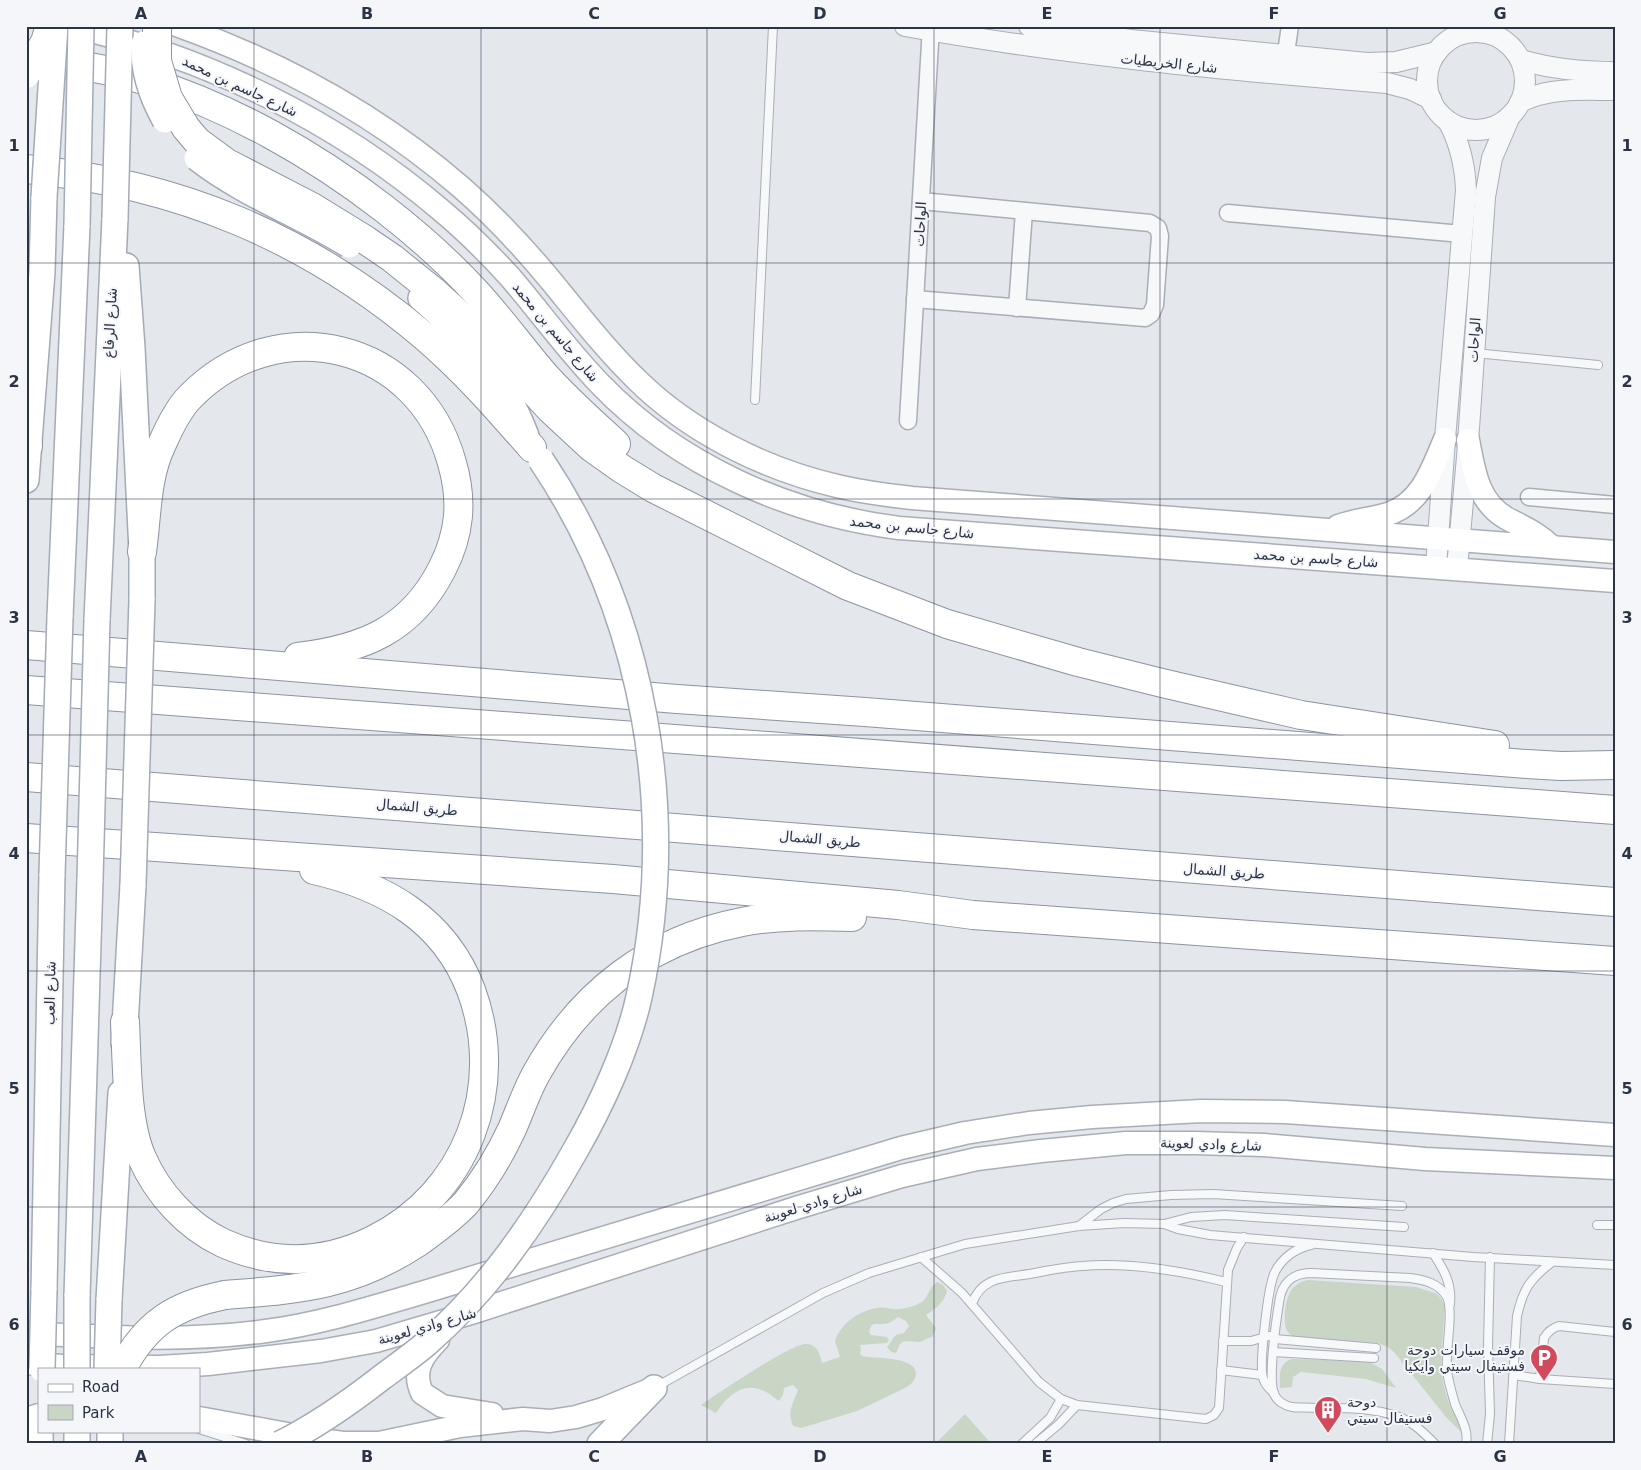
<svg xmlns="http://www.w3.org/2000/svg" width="1641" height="1470" viewBox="0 0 1641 1470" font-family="'DejaVu Sans','Noto Naskh Arabic',sans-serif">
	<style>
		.green { fill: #c9d6c5 }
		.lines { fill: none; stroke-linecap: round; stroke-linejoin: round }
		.service-casing { stroke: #a9aeb7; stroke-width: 10 }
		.minor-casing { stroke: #a9aeb7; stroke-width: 19 }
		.tertiary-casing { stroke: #a9aeb7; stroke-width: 22 }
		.secondary-casing { stroke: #a9aeb7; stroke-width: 25 }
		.primary-casing { stroke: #a3abb8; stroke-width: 28 }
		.motorway-casing { stroke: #8b94a3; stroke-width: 30 }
		.service { stroke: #f7f8fa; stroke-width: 8 }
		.minor { stroke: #f7f8fa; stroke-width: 16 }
		.tertiary { stroke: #f7f8fa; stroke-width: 20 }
		.secondary { stroke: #fff; stroke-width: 22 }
		.primary { stroke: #fff; stroke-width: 25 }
		.motorway { stroke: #fff; stroke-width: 28 }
		.primary-bridge-casing { stroke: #a3abb8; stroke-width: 28; stroke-linecap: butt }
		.motorway-bridge-casing { stroke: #8b94a3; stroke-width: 30; stroke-linecap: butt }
		.primary-bridge { stroke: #fff; stroke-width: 25 }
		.motorway-bridge { stroke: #fff; stroke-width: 28 }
		.grid { fill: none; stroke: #2b3445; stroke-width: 1; stroke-opacity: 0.55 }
		.labels { text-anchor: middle; stroke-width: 4; stroke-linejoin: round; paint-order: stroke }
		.street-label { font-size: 14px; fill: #2b3445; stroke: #f4f6f9 }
		.poi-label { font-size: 14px; fill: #2b3445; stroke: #f4f6f9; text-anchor: end }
		.neatline { fill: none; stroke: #2b3445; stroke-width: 2 }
		.grid-label { font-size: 16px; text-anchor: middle; font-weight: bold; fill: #2b3445 }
	</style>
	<rect width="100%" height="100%" fill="#e4e7ec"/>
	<g class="green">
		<path d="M1308 1280 1416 1287 1435 1293 1441 1298 1445 1306C1442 1356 1433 1385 1464 1430L1460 1431 1446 1417 1394 1352 1388 1347 1378 1343 1300 1339C1285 1336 1284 1325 1285 1312 1287 1296 1290 1284 1308 1280Z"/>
		<path d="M937 1282 943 1285 947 1291C944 1303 935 1309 926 1315L936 1328 933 1336 920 1342 904 1341 900 1344 896 1353 891 1352 887 1347C895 1338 891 1335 904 1333L909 1326 906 1321 898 1317C887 1325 887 1324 874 1324L871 1326 869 1332 871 1335 887 1337 889 1340 887 1343 860 1345 861 1350 860 1354 862 1356C875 1359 915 1356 916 1373 916 1380 911 1385 905 1388L857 1411 801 1428 793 1426C787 1413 793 1402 798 1390L793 1385 784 1388 783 1395 779 1401C774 1398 771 1394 766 1392 744 1380 728 1395 716 1413L701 1405C715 1395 792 1343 806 1344 817 1344 820 1354 822 1363L840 1357 835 1341C841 1323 859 1311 877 1308 882 1307 887 1308 893 1309 900 1310 913 1307 920 1303 929 1299 928 1287 937 1282Z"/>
		<path d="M1291 1359 1368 1361 1382 1369 1396 1388 1366 1379 1301 1372 1293 1377 1292 1387 1280 1388C1280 1375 1278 1365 1291 1359Z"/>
		<path d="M965 1414 988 1440 986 1444H935Z"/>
	</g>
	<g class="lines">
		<defs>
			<g id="service">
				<path d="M1475 353 1598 365"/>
				<path d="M755 400 773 26"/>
				<path d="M1164 1224 1191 1217 1225 1215 1404 1227"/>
				<path d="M1597 1225H1615"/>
				<path d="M1079 1226 1101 1209 1113 1203 1126 1199 1171 1195 1213 1194 1402 1206"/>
				<path d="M1433 1253C1444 1270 1452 1283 1450 1304"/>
				<path d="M921 1257 962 1293 1039 1382 1061 1399 1077 1405 1206 1419 1214 1415 1219 1408 1228 1270 1237 1248 1244 1237"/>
				<path d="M972 1304C981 1277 1004 1278 1029 1274 1046 1271 1064 1267 1082 1266 1128 1262 1182 1271 1226 1282"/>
				<path d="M1275 1339 1376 1348"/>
				<path d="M1223 1341H1251L1269 1336"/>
				<path d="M1273 1352 1374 1358"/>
				<path d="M1221 1370 1262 1375"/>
				<path d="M1514 1375 1540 1379 1615 1384"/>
				<path d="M1540 1379 1544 1338C1548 1331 1552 1328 1559 1326L1615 1332"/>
				<path d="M656 1387 823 1293 869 1273 965 1244 1079 1226 1124 1223 1164 1224 1178 1229 1210 1235 1473 1257 1615 1265"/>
				<path d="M1274 1393C1269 1389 1265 1385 1263 1378 1259 1364 1268 1285 1275 1272 1282 1258 1296 1248 1311 1245"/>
				<path d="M199 1429 246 1444"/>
				<path d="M1022 1444 1050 1418 1061 1399"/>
				<path d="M1035 1444 1058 1425 1077 1405"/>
				<path d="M1435 1444C1424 1433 1413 1422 1399 1417 1372 1407 1343 1408 1315 1408 1308 1407 1299 1408 1292 1407 1285 1406 1277 1401 1274 1394 1268 1378 1276 1322 1279 1303 1281 1284 1292 1273 1311 1273L1410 1278C1424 1280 1439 1283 1447 1297 1454 1312 1445 1351 1447 1370 1448 1381 1452 1393 1455 1404 1460 1417 1469 1429 1466 1444"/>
				<path d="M1487 1444 1490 1414 1488 1346 1490 1257"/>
				<path d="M1509 1444 1517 1316C1523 1289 1530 1279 1552 1262"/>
			</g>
			<g id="minor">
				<path d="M1284 66 1290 26"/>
				<path d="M1228 213 1462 234"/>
				<path d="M915 299 1145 318 1151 314 1155 305 1160 236 1158 228 1150 223 921 201"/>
				<path d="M1017 308 1024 211"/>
				<path d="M908 421 931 26"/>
				<path d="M1529 497 1615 505"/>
			</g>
			<g id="tertiary">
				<path d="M905 26C1065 55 1226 70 1387 83L1410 89 1431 99"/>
				<path d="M1029 26 1131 40 1367 63 1396 62 1437 52"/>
				<circle cx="1476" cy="81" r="49"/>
				<path d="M1521 60C1552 69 1582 72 1615 72"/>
				<path d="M1520 102C1550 87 1582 90 1615 90"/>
				<path d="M1436 567 1445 439 1466 190C1465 164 1460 143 1448 121"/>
				<path d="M1457 568 1467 457 1485 197 1492 158 1510 116"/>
			</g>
			<g id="secondary">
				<path d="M71 26C206 57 337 121 442 211 466 231 489 254 510 277 540 312 567 350 600 384 678 465 788 514 899 528L1615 581"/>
				<path d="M179 26C282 63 379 116 462 188 494 216 524 248 552 282 579 315 606 350 637 380 690 432 764 469 837 486 861 492 886 495 912 498L1615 552"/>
				<path d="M1468 440C1474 470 1477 501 1506 518 1525 528 1536 532 1552 547"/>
				<path d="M1338 526C1355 520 1371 519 1388 514 1422 503 1432 469 1445 439"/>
				<path d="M26 1333C106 1337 186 1342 266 1331 319 1324 370 1308 421 1293L901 1148 965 1133 1029 1123 1092 1117 1201 1111 1285 1112 1615 1135"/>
				<path d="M438 1340C422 1356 412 1371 422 1393L442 1406 492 1414"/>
				<path d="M26 1363 62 1366 159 1367 208 1364 321 1351 376 1341 471 1313 796 1208 902 1176 977 1159 1041 1151 1126 1143H1195L1264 1145 1425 1159 1615 1168"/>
				<path d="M199 1418 320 1440 343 1443H379L460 1426 523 1419 550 1421 576 1417 603 1409 654 1388"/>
				<path d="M26 1419 39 1415"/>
			</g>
			<g id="primary">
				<path d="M126 266 132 348 142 552V600"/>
				<path d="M421 298C449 321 485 361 504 391 513 405 520 420 526 436"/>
				<path d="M26 480 42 272 44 197"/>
				<path d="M60 617 77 225"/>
				<path d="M97 620 115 218"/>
				<path d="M124 1043 133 885"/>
				<path d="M44 1290 52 874"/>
				<path d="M77 1296 90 879"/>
				<path d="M109 1300 121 1093"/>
				<path d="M77 1431V1444"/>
				<path d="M110 1431V1444"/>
				<path d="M40 1444V1431"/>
				<path d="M600 1444 654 1388"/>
			</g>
			<g id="motorway">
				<path d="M29 61C185 63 371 179 475 291 499 317 520 346 543 373 565 398 591 421 616 444"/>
				<path d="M26 169C178 183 308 238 424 336 464 370 498 409 532 448"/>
				<path d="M364 239 392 258 433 291 486 339 550 409 591 447 622 469 653 488 848 586 947 624 1078 662 1162 683 1301 715 1495 745"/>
				<path d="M26 429 28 446"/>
				<path d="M142 552C147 517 146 476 162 444 169 428 178 409 190 397 277 308 419 342 452 463 463 501 460 534 442 569 411 630 363 649 298 657"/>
				<path d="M26 645 677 699 865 712 1527 764 1561 766 1615 765"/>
				<path d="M26 690 1615 810"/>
				<path d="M26 777 1615 902"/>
				<path d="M26 838 613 879 898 905 973 915 1615 961"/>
				<path d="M125 1022C127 1062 126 1122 142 1158 158 1194 187 1226 223 1243 274 1266 324 1264 373 1240 467 1194 507 1087 471 990 444 919 384 886 314 870"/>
				<path d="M225 1295C301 1289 351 1286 417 1243 434 1231 452 1218 466 1203 484 1181 500 1155 512 1129 520 1111 526 1092 536 1074 581 993 650 940 742 922 778 915 816 916 852 917"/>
			</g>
		</defs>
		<use href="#service" class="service-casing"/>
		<use href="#minor" class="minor-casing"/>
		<use href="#tertiary" class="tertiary-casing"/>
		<use href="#secondary" class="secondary-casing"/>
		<use href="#primary" class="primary-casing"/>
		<use href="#motorway" class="motorway-casing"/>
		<use href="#service" class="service"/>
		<use href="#minor" class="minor"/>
		<use href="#tertiary" class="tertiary"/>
		<use href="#secondary" class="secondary"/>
		<use href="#primary" class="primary"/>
		<use href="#motorway" class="motorway"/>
		<defs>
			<g id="primary-bridge">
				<path d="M144 44C143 71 152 97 165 120"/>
				<path d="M197 158C243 194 299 214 349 245"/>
				<path d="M44 197 55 26"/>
				<path d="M115 218 120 26"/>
				<path d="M77 225 81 26"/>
				<path d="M52 874 60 617"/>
				<path d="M90 879 97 620"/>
				<path d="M133 885 142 600"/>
				<path d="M77 1296V1369"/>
				<path d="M42 1369 44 1290"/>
				<path d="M107 1369 109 1300"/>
				<path d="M280 1444C316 1426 349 1403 381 1378 397 1366 413 1355 427 1343 489 1289 535 1222 575 1151 601 1106 628 1047 639 997 679 814 646 616 541 460"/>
			</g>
			<g id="motorway-bridge">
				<path d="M157 26V61L168 98 186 128 197 141 227 163 312 207 364 239"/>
				<path d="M26 74 45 42 50 26"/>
				<path d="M122 1369C146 1323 175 1305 225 1295"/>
			</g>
		</defs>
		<use href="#primary-bridge" class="primary-bridge-casing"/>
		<use href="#motorway-bridge" class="motorway-bridge-casing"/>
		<use href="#primary-bridge" class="primary-bridge"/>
		<use href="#motorway-bridge" class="motorway-bridge"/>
	</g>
	<path class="grid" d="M254 26V1444M481 26V1444M707 26V1444M934 26V1444M1160 26V1444M1387 26V1444M26 263H1615M26 499H1615M26 735H1615M26 971H1615M26 1207H1615"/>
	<defs>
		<symbol id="parking-pin" viewBox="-11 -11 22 30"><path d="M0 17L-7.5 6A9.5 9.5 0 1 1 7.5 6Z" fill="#d1495b" stroke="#f4f6f9"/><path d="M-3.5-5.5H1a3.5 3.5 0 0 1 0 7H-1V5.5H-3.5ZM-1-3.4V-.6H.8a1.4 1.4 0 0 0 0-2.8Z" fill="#fff"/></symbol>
		<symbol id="building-pin" viewBox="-11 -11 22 30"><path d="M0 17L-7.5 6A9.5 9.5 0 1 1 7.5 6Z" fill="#d1495b" stroke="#f4f6f9"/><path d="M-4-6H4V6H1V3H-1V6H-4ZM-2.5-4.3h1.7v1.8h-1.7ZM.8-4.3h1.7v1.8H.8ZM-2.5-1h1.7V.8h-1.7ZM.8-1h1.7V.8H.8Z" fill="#fff"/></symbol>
	</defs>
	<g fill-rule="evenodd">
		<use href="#parking-pin" x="1528" y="1342" width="32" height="43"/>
		<use href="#building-pin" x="1312" y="1394" width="32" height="43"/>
	</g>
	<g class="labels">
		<g class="street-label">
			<text transform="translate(1169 63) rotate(6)" y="5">شارع الخريطيات</text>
			<text transform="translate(240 86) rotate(25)" y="5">شارع جاسم بن محمد</text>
			<text transform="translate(920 224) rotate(-87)" y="5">الواحات</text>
			<text transform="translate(110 323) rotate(-87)" y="5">شارع الرفاع</text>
			<text transform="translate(556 332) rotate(50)" y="5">شارع جاسم بن محمد</text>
			<text transform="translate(1474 340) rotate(-86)" y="5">الواحات</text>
			<text transform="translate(912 527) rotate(6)" y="5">شارع جاسم بن محمد</text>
			<text transform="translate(1316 558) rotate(4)" y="5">شارع جاسم بن محمد</text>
			<text transform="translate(417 807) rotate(5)" y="5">طريق الشمال</text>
			<text transform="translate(820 839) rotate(5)" y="5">طريق الشمال</text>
			<text transform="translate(1224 871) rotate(4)" y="5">طريق الشمال</text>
			<text transform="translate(50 993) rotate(-89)" y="5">شارع العب</text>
			<text transform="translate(1211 1144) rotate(2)" y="5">شارع وادي لعوينة</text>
			<text transform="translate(813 1203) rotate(-17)" y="5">شارع وادي لعوينة</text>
			<text transform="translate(427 1326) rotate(-16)" y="5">شارع وادي لعوينة</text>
		</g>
		<g class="poi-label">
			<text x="1525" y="1355">موقف سيارات دوحة<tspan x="1525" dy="16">فستيفال سيتي وايكيا</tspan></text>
			<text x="1347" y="1407" text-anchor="start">دوحة<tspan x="1347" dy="16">فستيفال سيتي</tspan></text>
		</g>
	</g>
	<rect width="1641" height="1470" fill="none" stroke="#f4f6f9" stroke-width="55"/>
	<rect x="38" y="1368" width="162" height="65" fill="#f4f6f9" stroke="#a4a8b1"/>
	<rect x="48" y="1384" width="25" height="8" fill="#ffffff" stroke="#a4a8b1"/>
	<text x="82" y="1392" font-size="15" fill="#2b3445">Road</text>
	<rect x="48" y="1405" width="25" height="15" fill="#c9d6c5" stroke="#a4a8b1"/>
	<text x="82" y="1418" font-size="15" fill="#2b3445">Park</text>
	<rect x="28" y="28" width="1586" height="1414" class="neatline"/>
	<g class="grid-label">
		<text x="141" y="19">A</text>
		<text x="367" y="19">B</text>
		<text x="594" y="19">C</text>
		<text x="820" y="19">D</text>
		<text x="1047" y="19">E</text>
		<text x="1274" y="19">F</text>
		<text x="1500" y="19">G</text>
		<text x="14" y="151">1</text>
		<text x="1627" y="151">1</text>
		<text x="14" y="387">2</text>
		<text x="1627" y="387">2</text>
		<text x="14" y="623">3</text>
		<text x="1627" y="623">3</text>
		<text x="14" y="859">4</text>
		<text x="1627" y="859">4</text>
		<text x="14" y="1094">5</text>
		<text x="1627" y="1094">5</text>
		<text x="14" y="1330">6</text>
		<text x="1627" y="1330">6</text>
		<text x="141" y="1462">A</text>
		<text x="367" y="1462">B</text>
		<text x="594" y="1462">C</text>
		<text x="820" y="1462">D</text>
		<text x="1047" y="1462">E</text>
		<text x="1274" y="1462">F</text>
		<text x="1500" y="1462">G</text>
	</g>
</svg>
